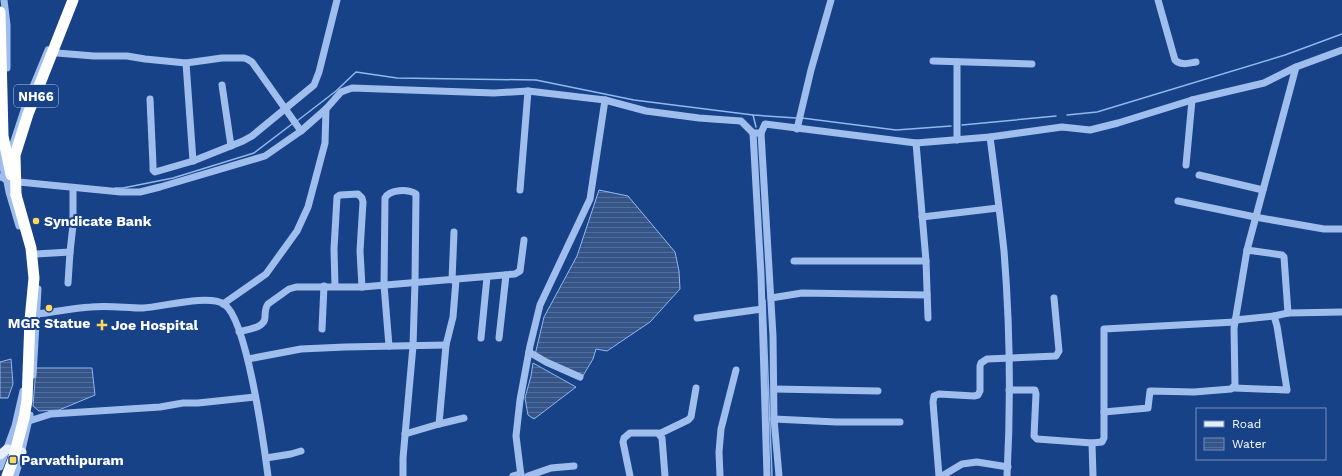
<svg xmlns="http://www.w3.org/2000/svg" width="1342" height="476" viewBox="0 0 1342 476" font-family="'Work Sans',sans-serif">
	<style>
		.water { fill: url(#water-rules); stroke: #92b8ef }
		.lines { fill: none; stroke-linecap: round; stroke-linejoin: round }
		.stream { stroke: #92b8ef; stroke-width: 1.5 }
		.minor { stroke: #9fbeed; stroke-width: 7 }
		.major { stroke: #e5eeff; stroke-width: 9 }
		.highway { stroke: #fff; stroke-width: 11 }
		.highway-bridge { stroke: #fff; stroke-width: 11 }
		.poi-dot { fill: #ffd95b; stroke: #184287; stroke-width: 1.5 }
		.labels { text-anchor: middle; stroke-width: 4; stroke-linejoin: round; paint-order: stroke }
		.shield { fill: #184287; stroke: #bac6db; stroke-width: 1 }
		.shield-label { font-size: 13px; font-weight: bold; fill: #fff }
		.poi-label { font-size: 14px; font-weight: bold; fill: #fff; stroke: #184287; text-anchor: start }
	</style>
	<defs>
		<pattern id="water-rules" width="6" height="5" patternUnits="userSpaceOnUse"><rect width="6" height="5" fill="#355487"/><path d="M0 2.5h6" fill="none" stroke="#536e99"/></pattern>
	</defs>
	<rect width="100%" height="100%" fill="#184287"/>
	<g class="water">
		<path d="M599 190 628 196 675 252 679 271 680 289 650 322 607 351 596 349 593 359 581 379 535 355 544 317 577 256Z"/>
		<path d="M11 359 13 384 8 398H0V362Z"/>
		<path d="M533 363 576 387 534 419 528 415 525 398 531 376Z"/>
		<path d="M36 368H92L95 395 59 410 39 411 33 406Z"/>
	</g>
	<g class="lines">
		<g class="stream">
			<path d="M753 115 756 127"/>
			<path d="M1067 115 1097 112 1285 55 1342 34"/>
			<path d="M802 118 896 130 951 126"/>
			<path d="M297 121 336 91 356 72 397 78 536 80 634 100 753 115 796 118"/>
			<path d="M962 125 1056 116"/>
			<path d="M115 188H123L173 178 254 153 292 124"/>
			<path d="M765 300 772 476"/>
		</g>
		<g class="minor">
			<path d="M4 0 7 25V68"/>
			<path d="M1158 0 1175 60C1181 66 1189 63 1196 62"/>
			<path d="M57 53 94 56H127L145 59 186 63 222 58H244L247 59 252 62 301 131"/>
			<path d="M933 61 1032 64"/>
			<path d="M957 62V140"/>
			<path d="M186 63 193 161"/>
			<path d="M222 85 231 146"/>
			<path d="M150 99 153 165V170L155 172 193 161 243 141 252 136 314 85 319 72 337 0"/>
			<path d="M797 129 811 70 831 0"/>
			<path d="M753 133 761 275 767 476"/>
			<path d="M761 133 773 336 774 419 779 476"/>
			<path d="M990 137C995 175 1000 213 1004 251 1010 326 1011 401 1007 476"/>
			<path d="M916 143 926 261 928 318"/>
			<path d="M0 147 5 179"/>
			<path d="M9 156 27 101 48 50"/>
			<path d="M1186 165 1192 100"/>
			<path d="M1199 175 1263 190"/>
			<path d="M6 176 9 192 19 226"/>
			<path d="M0 177 19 182 121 192H140L160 187 265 156 301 131 326 109 341 92 352 88 494 93 528 91 605 100 646 111 699 118 741 121 753 133H761L765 124 916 143 990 137 1062 127 1090 130 1118 123 1192 100 1264 83 1296 67 1342 50"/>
			<path d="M520 190 528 91"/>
			<path d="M1178 201 1255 217 1324 229H1342"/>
			<path d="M922 217 998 208"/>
			<path d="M1247 250 1282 255 1284 257 1288 313"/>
			<path d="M36 254 70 252"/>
			<path d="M794 261H926"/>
			<path d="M452 280 454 232"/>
			<path d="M68 283 70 252 73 225V188"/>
			<path d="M335 286 334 249 337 197 340 195 358 194 362 198 363 202 360 251 362 287"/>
			<path d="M771 298 802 293 927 295"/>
			<path d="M223 304 266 274 297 231 308 207 325 143 326 109"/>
			<path d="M37 314C55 312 73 308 91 307 108 305 126 308 143 308 162 307 208 294 224 304 247 319 264 445 268 476"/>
			<path d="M697 318 762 309"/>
			<path d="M1235 320 1274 316"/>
			<path d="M322 329 324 286"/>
			<path d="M239 332C248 329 265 328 265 317 265 312 265 308 268 304L289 289 296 287H362L515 274 520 271 524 240"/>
			<path d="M481 338 487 277"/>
			<path d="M499 338 506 275"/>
			<path d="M389 346 384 285 385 198C390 189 408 189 416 194L415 282 413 346 403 458V476"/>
			<path d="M529 352 546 362 580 377"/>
			<path d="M248 359 301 349 345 347 446 345"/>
			<path d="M33 375 38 289"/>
			<path d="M1234 388 1287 390 1277 326 1274 316 1288 313 1342 312"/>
			<path d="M774 389 878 391"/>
			<path d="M1009 390H1035L1036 394 1034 436 1037 439 1092 443 1102 442 1104 438V329L1235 322"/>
			<path d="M1104 412 1148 408 1150 391 1194 392 1231 389 1235 385 1234 328 1247 250 1296 67"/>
			<path d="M774 419 836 422H900"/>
			<path d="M29 421 51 414 160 407 183 403H198L255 397"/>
			<path d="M439 424 446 345 453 317 456 280"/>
			<path d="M405 434 439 424 464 418"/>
			<path d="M659 434 688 420 691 417 696 388"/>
			<path d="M1092 443 1093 476"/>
			<path d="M266 458 291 454 301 451"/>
			<path d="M0 467 15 426 23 391"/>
			<path d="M15 476 18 467 30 415"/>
			<path d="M513 476 521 474"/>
			<path d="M521 476 516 436 520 400 530 346 540 305 590 199 605 100"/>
			<path d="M528 476 551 468 574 466"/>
			<path d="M630 476 623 442 624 438 630 433H658L662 438 665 476"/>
			<path d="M720 476 719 452 721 429 736 370"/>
			<path d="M939 476 933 402 934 396 939 394 974 396 978 395 980 391V366L981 363 987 359 1056 356 1059 351 1054 298"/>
			<path d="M942 476 962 464 977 462 1008 467"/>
		</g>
		<path class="major" d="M0 455 7 449 22 452"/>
		<path class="highway" d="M16 195 31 248 34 278 30 320 27 400 24 418"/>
		<g class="highway-bridge">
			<path d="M0 12 3 136 11 175"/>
			<path d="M16 195 15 155 28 114 73 0"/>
			<path d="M7 476 13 460 24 418"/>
		</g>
	</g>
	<g class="poi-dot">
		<circle cx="36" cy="221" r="4"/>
		<circle cx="49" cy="308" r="4"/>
		<path d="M100 319h4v4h4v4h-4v4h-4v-4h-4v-4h4z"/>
		<rect x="9" y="456" width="8" height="8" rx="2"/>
	</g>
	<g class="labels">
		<rect class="shield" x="14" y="85" width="44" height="22" rx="3"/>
		<g class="shield-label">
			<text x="36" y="101">NH66</text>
		</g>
		<g class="poi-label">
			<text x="44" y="226">Syndicate Bank</text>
			<text x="49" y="328" text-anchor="middle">MGR Statue</text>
			<text x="111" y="330">Joe Hospital</text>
			<text x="21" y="465">Parvathipuram</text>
		</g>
	</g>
	<rect x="1196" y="408" width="130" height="52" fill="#184287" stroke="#748eb7"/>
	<rect x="1204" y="421" width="20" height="6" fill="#e5eeff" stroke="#748eb7"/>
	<text x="1232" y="428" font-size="12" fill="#ffffff">Road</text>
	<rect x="1204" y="438" width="20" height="12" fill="url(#water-rules)" stroke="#748eb7"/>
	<text x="1232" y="448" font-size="12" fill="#ffffff">Water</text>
</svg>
